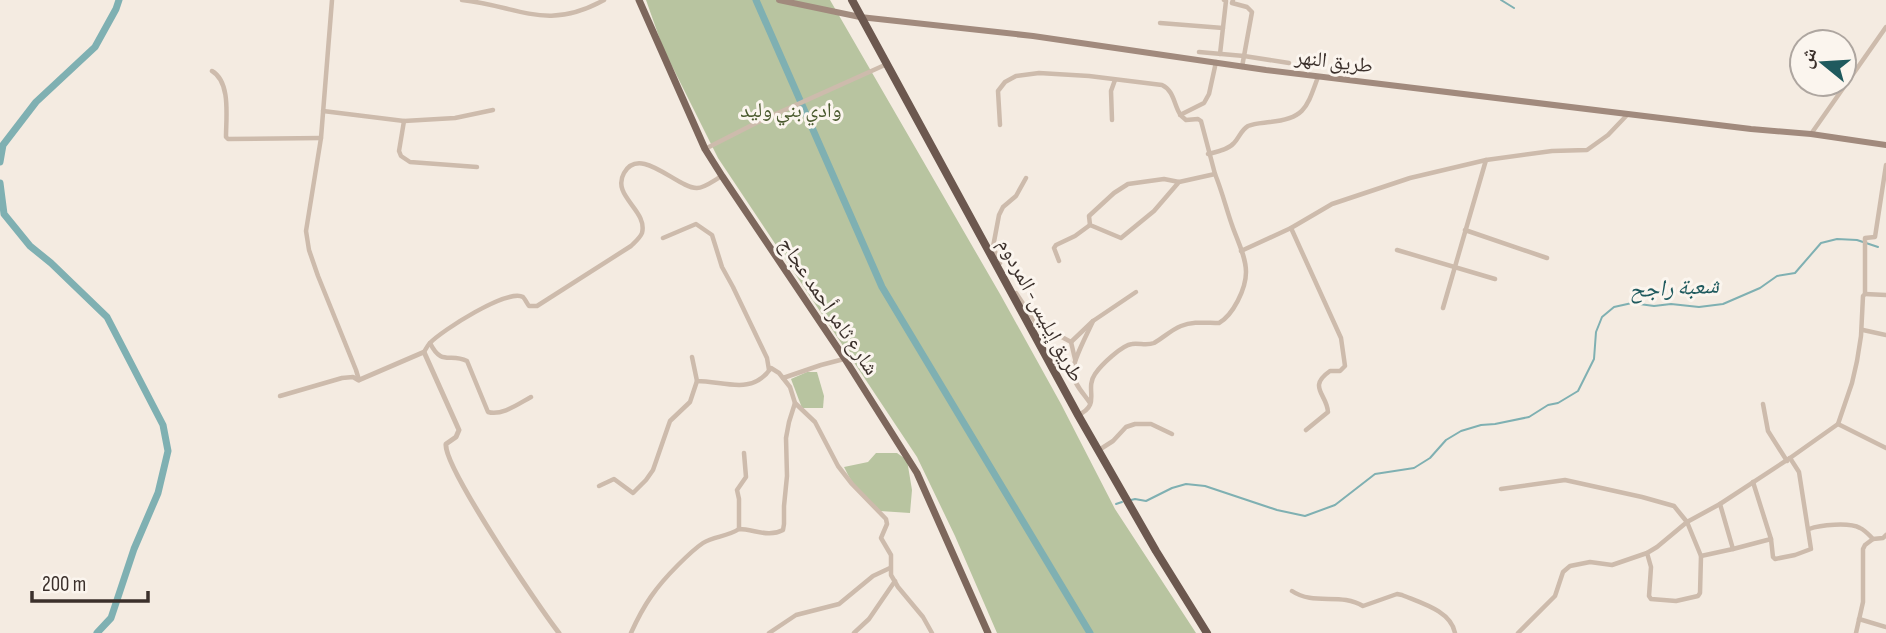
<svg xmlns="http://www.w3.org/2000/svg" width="1886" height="633" viewBox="0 0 1886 633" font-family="'Sofia Sans Condensed','Noto Naskh Arabic',sans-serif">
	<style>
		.green { fill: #b8c4a0 }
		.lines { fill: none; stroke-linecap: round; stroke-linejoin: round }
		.stream { stroke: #7fb0b2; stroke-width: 2 }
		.river { stroke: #7fb0b2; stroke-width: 7 }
		.minor { stroke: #cdbbac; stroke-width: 4.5 }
		.tertiary { stroke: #cdbbac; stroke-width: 5 }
		.secondary { stroke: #a18a7d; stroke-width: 6 }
		.primary { stroke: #7d675c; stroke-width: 7 }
		.trunk { stroke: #6c584f; stroke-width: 8 }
		.labels { text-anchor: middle; stroke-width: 6; stroke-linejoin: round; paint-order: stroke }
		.street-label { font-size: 21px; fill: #3b302b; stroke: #fbf5ee }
		.park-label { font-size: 21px; fill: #4a5a2e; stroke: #fbf5ee }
		.water-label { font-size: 23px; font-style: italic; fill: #1f5a5e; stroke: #fbf5ee }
	</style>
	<rect width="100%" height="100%" fill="#f4ebe1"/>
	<g class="green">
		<path d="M646 0H830L1000 294 1061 404 1115 509 1196 633H997L955 536 917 457 718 158 663 48Z"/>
		<path d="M807 372H817L824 396 823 408H802L791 379Z"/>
		<path d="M876 453H897L907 460 912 490 910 513 880 511C875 504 869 502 863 496 855 488 849 477 844 467L868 462Z"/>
	</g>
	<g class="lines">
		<g class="stream">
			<path d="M1501 0 1514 8"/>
			<path d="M1131 500 1135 499 1146 501 1172 488 1186 484 1205 486 1277 510 1305 516 1335 505 1375 474 1414 468 1430 458 1446 440 1461 431 1481 425 1495 424 1529 417 1548 405 1558 403 1578 391 1594 359 1596 332 1602 317 1614 307 1632 303 1654 306 1671 304 1699 307 1723 304 1760 288 1777 276 1795 273 1821 243 1837 239 1857 240 1878 247"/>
			<path d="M1116 504 1122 502"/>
		</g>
		<g class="river">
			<path d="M756 0 882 287 1090 633"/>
			<path d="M0 162 3 145 36 102 95 47 116 9 119 0"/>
			<path d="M0 183 4 214 30 246 51 263 107 317 163 425 168 451 158 493 134 549 111 618 97 633"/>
		</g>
		<g class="minor">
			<path d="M332 0 321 138 306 231 309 250 318 276 356 370 359 380"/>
			<path d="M462 0C519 6 546 32 604 0"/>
			<path d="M1233 0 1232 3 1247 7 1252 12 1242 67"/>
			<path d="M1160 23 1223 28"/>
			<path d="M1199 52 1244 56 1289 63"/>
			<path d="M1220 54 1226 1 1224 0"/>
			<path d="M212 71C231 82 226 117 226 137L228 139 321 138"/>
			<path d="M323 111 404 121 455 118 493 110"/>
			<path d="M1180 115 1204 103 1209 94 1216 62"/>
			<path d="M1112 120 1111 91 1115 80"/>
			<path d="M404 121 399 151 401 156 410 162 477 167"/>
			<path d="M1000 125 998 91 1005 82 1016 76 1039 73 1089 76 1162 85C1177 92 1173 112 1186 120L1198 119 1201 121 1215 174"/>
			<path d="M1811 134 1886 27"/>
			<path d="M705 149 756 123 887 64"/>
			<path d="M1208 154C1216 152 1228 150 1234 143 1239 138 1241 130 1248 126 1255 123 1264 123 1270 122 1305 119 1307 107 1318 77"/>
			<path d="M1291 228 1341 338 1345 366 1340 371H1330C1307 387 1327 394 1328 412L1306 430"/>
			<path d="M1465 230 1547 258"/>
			<path d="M663 238 696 224 712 235 722 267 733 287 767 358 769 370"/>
			<path d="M1397 250 1495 279"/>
			<path d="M1241 251 1291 228 1332 204 1410 178 1486 160 1552 151 1587 150 1608 135 1628 114"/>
			<path d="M1059 261 1054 248 1056 245 1075 236 1090 225"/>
			<path d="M1000 263 993 247 999 215 1003 207 1016 196 1026 178"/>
			<path d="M1016 293 1036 323 1071 342 1075 359"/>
			<path d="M1865 294 1886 295"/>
			<path d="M1443 308 1486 160"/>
			<path d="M1863 330 1886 335"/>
			<path d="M1071 342 1093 321 1136 292"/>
			<path d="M430 343C442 367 450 352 467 361L488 412C502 416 518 404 531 397"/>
			<path d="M424 352C426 349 427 346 430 343 441 331 508 288 523 297 525 299 528 305 529 306H537L631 246C635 242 640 238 642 233 648 210 611 196 624 173 640 144 678 189 697 188 705 188 714 180 722 176"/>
			<path d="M692 357 697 381C724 381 752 396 771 368L779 373 790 387 795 403 815 422 838 466 852 484 886 519 887 524 881 538 891 555V575L898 587 923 617 932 633"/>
			<path d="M783 378 821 365 844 359"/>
			<path d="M280 396 342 378 353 377 358 380"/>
			<path d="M1090 403C1084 394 1074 384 1073 374 1071 363 1088 333 1093 321"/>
			<path d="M1763 404 1768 431 1787 461"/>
			<path d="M1078 415C1102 404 1084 390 1095 374 1101 365 1122 345 1132 344 1140 343 1147 346 1154 343 1163 338 1171 330 1181 326 1193 321 1206 323 1219 323 1233 315 1246 289 1246 272 1246 256 1237 240 1232 225 1226 208 1222 191 1215 174L1179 182 1164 179 1128 184 1114 193 1089 216 1090 225 1121 238 1154 211 1179 182"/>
			<path d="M1838 424 1886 448"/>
			<path d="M1099 450 1113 441 1126 427 1135 424H1151L1172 434"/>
			<path d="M599 486 614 479 633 493 646 480 653 470 670 421 690 402 697 381"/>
			<path d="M1501 489 1565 480 1642 497 1674 506 1687 522 1701 556 1700 593 1698 596 1676 601 1651 599 1649 596 1651 567 1647 553"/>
			<path d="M1720 504 1733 549 1771 539 1753 482"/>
			<path d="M739 529V499L737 490 746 477 744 453"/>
			<path d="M1809 529C1820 525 1849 522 1860 528 1865 530 1869 535 1873 539"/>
			<path d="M1771 539 1773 557 1775 559 1795 555 1811 549 1799 472 1790 458"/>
			<path d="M1701 556 1733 549"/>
			<path d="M1292 591C1314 606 1341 592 1363 606L1397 594 1402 595C1421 603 1451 611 1455 633"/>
			<path d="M1859 619 1886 627"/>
			<path d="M631 633C644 604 656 587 678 565 686 557 694 549 703 543 714 536 727 537 739 529 754 529 768 538 783 530L784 524V506L787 476 786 438 789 422 795 403"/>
			<path d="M769 633 796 615 839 604 873 576 890 568"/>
			<path d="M854 633 869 619 895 581"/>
			<path d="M1518 633 1555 596 1563 572 1570 566 1590 562 1612 565 1647 553 1657 547 1687 522 1720 504 1790 458 1838 424 1852 383 1857 361 1861 336 1863 296 1865 294V238L1875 237 1886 165"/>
			<path d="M1856 633 1863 602V549L1865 545 1873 539 1883 538 1886 535"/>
		</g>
		<path class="tertiary" d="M359 380 424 352 459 430 456 437 446 444C443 466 540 609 559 633"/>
		<path class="secondary" d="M779 0 860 17 1033 36 1266 70 1751 129 1811 134 1886 145"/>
		<path class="primary" d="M639 0 705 149 722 176 845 359 917 473 988 633"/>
		<path class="trunk" d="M852 0 1078 415 1156 551 1207 633"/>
	</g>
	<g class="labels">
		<g class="street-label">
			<text transform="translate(1334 61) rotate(7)" y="7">طريق النهر</text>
			<text transform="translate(829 306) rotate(56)" y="7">شارع ثامر أحمد عجاج</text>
			<text transform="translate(1041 310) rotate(62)" y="7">طريق إيليس- المردوم</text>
		</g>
		<g class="park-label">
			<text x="791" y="117">وادي بني وليد</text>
		</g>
		<g class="water-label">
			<text transform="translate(1674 287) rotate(-3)" y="8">شعبة راجح</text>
		</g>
	</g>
	<g transform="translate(1823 63) rotate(288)"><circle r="33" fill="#fbf5ee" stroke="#aea6a0" stroke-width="2"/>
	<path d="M0-5L12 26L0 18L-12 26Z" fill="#1f5a5e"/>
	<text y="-10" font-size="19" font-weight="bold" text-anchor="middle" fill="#3b302b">ش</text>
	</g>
	<path d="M32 591v10h116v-10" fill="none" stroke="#3b302b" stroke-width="3.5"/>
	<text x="42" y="591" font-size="21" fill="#3b302b" stroke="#fbf5ee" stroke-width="5" paint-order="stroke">200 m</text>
</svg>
